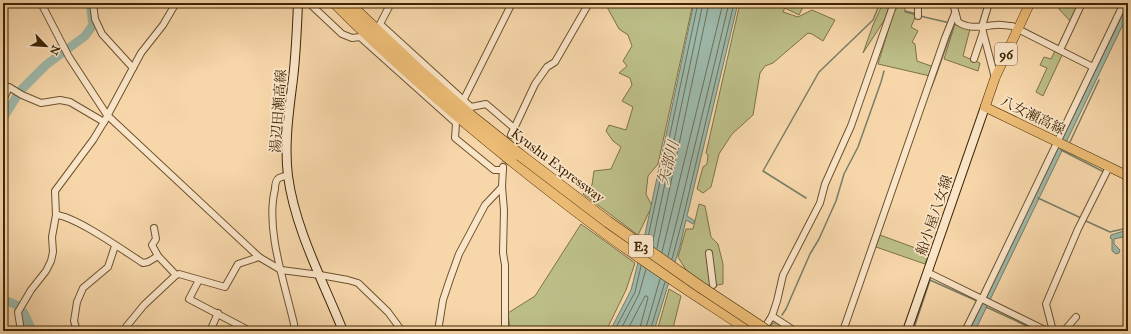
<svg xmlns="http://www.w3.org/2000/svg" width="1131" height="334" viewBox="0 0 1131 334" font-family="'IM FELL Great Primer','Noto Serif JP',serif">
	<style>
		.green { fill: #bcbe88; stroke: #7e7246 }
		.water { fill: #9db9ab; stroke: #777e68 }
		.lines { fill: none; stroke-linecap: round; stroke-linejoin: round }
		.shore { stroke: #6e6f58; stroke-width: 1 }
		.stream { stroke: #777e68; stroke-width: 1.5 }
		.river { stroke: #9db9ab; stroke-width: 9 }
		.minor-tunnel { stroke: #d2b389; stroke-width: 6; stroke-dasharray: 6 3; stroke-linecap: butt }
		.minor-casing { stroke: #6d522e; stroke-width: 8 }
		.secondary-casing { stroke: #3f2504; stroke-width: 10 }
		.primary-casing { stroke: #3f2504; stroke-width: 10 }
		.motorway-casing { stroke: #3f2504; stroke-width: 12 }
		.minor { stroke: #fae5c8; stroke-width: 6 }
		.secondary { stroke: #fae5c8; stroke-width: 8 }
		.primary { stroke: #ecbc75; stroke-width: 9 }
		.motorway { stroke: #ecbc75; stroke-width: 11 }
		.motorway-bridge-casing { stroke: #3f2504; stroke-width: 12; stroke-linecap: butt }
		.motorway-bridge { stroke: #ecbc75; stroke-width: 11 }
		.labels { text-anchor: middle; stroke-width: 3.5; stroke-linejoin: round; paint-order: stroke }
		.shield { fill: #fae5c8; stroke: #775f3f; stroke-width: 1 }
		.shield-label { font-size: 13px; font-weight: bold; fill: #3f2504 }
		.street-label { font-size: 14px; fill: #3f2504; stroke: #fae5c8 }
		.water-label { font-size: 15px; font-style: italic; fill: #564a2e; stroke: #fae5c8 }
	</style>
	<rect width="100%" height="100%" fill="#f7d7aa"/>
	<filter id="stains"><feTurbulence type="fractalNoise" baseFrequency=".005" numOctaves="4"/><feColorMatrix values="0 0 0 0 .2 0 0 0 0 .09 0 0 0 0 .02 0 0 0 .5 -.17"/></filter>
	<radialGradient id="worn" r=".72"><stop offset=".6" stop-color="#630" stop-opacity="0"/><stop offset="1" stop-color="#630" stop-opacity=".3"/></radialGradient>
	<g class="green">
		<path d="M609 3H693L658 164 648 176 646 194 652 206 638 235 583 194 592 185 594 171 611 169 621 147 613 141 606 131 609 125 626 130 633 107 622 101 632 85 630 78 619 73 627 66 623 61 632 46 628 35 619 29 607 7Z"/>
		<path d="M740 3H787L783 12 798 17 812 10 835 20 823 41 812 34 808 33 773 63 765 66 760 73 753 115 732 134 719 154 711 187 703 193 697 189 703 167 707 164 708 155 706 153Z"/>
		<path d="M788 3H805L799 15 785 8Z"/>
		<path d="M883 3H890L885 19 863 53 873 25Z"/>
		<path d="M903 3H905V12L916 15 911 27 918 31 912 42 915 44 917 61 934 67 930 76 878 64 894 11Z"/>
		<path d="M1065 3H1082L1072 23 1059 9Z"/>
		<path d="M955 24 970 29 963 56 980 63 978 71 944 59Z"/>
		<path d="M1056 49 1063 53 1043 96 1036 92 1047 68 1040 65 1044 57 1051 59Z"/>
		<path d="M699 204 705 206 711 237 718 244 723 264V284L707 287 686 270 678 257 686 229H693Z"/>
		<path d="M581 224 635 263 626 290 606 331H510L508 313 535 296Z"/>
		<path d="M880 235 929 253 925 264 876 247Z"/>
		<path d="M669 289 681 296 673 328 672 331H657Z"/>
		<path d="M773 323H776L792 331H774L769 328Z"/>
	</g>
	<g class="water">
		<path d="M694 3H738L687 216 695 221 693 224 686 220 680 246 654 331H610L631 290 644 239Z"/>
		<path d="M1128 3V14L975 331H969Z"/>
		<path d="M1124 231 1126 233 1123 237 1114 239V244L1120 250 1119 253 1116 254 1112 251V239L1110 238 1111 235Z"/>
	</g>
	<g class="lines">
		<g class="shore">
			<path d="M647 242 698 3"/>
			<path d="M652 245 703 3"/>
			<path d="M657 248 709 3"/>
			<path d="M662 252 723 3"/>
			<path d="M668 256 678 216 729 3"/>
			<path d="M672 259 683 218 734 3"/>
			<path d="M614 331 635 292 641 266"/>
			<path d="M620 331 639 294 646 269"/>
			<path d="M627 331 645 296H647L648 298 639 331"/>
			<path d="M645 331 660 279"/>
			<path d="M650 331 665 282"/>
		</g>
		<g class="stream">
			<path d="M905 11 917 14"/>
			<path d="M920 16 950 23"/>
			<path d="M931 88 935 78 955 22"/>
			<path d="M1070 142 1099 80"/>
			<path d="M1061 150 1104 172"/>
			<path d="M806 198 763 171 819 72 873 20 880 3"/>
			<path d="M1038 198 1081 218"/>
			<path d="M1086 221 1110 232 1123 229 1128 219"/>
			<path d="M1043 304 1046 314"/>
			<path d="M986 307 1038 331"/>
			<path d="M782 315 786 309 810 254 819 239 836 201 844 174 858 147 881 82 884 71"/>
			<path d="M706 331 713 329"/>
			<path d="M913 331 930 280 977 301"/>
		</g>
		<g class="river">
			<path d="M3 118 20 91 46 65 85 36 93 25 90 3"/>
			<path d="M3 301C23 303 25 315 32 331"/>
		</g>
		<path class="minor-tunnel" d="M503 167 511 135"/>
		<defs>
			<g id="minor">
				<path d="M41 3 69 57 107 115 259 257 281 270 320 275 348 280 358 283 388 312 402 331"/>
				<path d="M93 3 95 19 102 34 133 68"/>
				<path d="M309 3 342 34 352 38 360 37 456 123 455 138 494 170H503"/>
				<path d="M391 3 380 24 471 107 486 104 514 128"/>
				<path d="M953 3 958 22C970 30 982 26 996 25 1001 24 1007 26 1012 26L1093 67"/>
				<path d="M989 3 982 26 983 32 995 78"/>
				<path d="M918 16V3"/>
				<path d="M1060 50 1082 3"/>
				<path d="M974 59 983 32"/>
				<path d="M3 100 9 87 22 95 41 103 60 100 70 102 104 122"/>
				<path d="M463 101 512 3"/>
				<path d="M511 135 535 84 547 67 555 62 589 3"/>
				<path d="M503 167 502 187 504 210 503 253 505 265V331"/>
				<path d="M288 176C286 176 281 177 279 178 276 180 275 186 275 189 265 229 285 284 294 324L295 331"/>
				<path d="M56 215C75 216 124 251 143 263L148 262 158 256 176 275"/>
				<path d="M154 228 156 239 152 245 158 256"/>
				<path d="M709 253 713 285"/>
				<path d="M927 272 1047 331"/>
				<path d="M199 280 189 299 250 331"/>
				<path d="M982 299 1124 3"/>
				<path d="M772 316 795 331"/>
				<path d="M763 330 772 316 777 301 783 275 820 203 825 184 851 126 894 3"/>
				<path d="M21 331 18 312 31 290 46 271 51 261 53 252 52 237 56 215 55 191 93 140 104 122 141 53 163 25 176 3"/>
				<path d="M68 331H77"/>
				<path d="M77 331 74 321 77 302 83 288 108 267 115 246"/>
				<path d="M126 331V327L144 305 176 275 179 274 225 287 238 264 259 257"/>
				<path d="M210 331 218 313"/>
				<path d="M438 331 443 300 450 279 459 254 485 205 502 187"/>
				<path d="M843 331 945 38 955 13"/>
				<path d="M965 331 981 299"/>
				<path d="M1053 331 1046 304 1078 229 1109 167"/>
				<path d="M1064 331 1076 317"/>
			</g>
			<g id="secondary">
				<path d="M298 3C297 28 296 54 293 79 289 111 284 144 288 176 295 229 323 281 343 331"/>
				<path d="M907 331 985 107"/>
			</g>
			<path id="primary" d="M1030 3 995 78 985 107 1128 176"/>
			<g id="motorway">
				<path d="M335 3C418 86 509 161 603 231 650 266 701 298 751 331"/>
				<path d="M348 3 421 72 471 116 520 155"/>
			</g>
		</defs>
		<use href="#minor" class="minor-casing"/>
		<use href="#secondary" class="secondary-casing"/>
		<use href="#primary" class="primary-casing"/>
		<use href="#motorway" class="motorway-casing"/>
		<use href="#minor" class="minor"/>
		<use href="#secondary" class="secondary"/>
		<use href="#primary" class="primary"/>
		<use href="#motorway" class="motorway"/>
		<defs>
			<path id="motorway-bridge" d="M520 155 608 222 699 286 767 331"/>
		</defs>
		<use href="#motorway-bridge" class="motorway-bridge-casing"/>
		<use href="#motorway-bridge" class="motorway-bridge"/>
	</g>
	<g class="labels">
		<g class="shield">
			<rect x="995" y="43" width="22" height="22" rx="3"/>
			<rect x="629" y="235" width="24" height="22" rx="3"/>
		</g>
		<g class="shield-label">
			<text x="1006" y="59">96</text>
			<text x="641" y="251">E3</text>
		</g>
		<g class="street-label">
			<text transform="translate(278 111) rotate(-86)" y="5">湯辺田瀬高線</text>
			<text transform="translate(1033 115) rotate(26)" y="5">八女瀬高線</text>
			<text transform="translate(558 165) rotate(37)" y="5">Kyushu Expressway</text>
			<text transform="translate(934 215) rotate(-71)" y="5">船小屋八女線</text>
		</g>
		<g class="water-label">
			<text transform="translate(668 163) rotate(-75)" y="5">矢部川</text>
		</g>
	</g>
	<rect width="1131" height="334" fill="none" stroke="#f7d7aa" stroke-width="16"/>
	<rect x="4" y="4" width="1123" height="326" fill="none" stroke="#3f2504" stroke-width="2"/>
	<rect x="8" y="8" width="1115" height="318" fill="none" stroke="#3f2504"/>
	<g transform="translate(46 46) rotate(115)" stroke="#fae5c8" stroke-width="3" paint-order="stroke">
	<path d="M0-3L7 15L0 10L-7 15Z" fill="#3f2504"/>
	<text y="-6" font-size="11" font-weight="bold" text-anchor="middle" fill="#3f2504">N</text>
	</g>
	<rect width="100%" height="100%" filter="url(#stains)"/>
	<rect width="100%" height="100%" fill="url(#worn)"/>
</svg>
